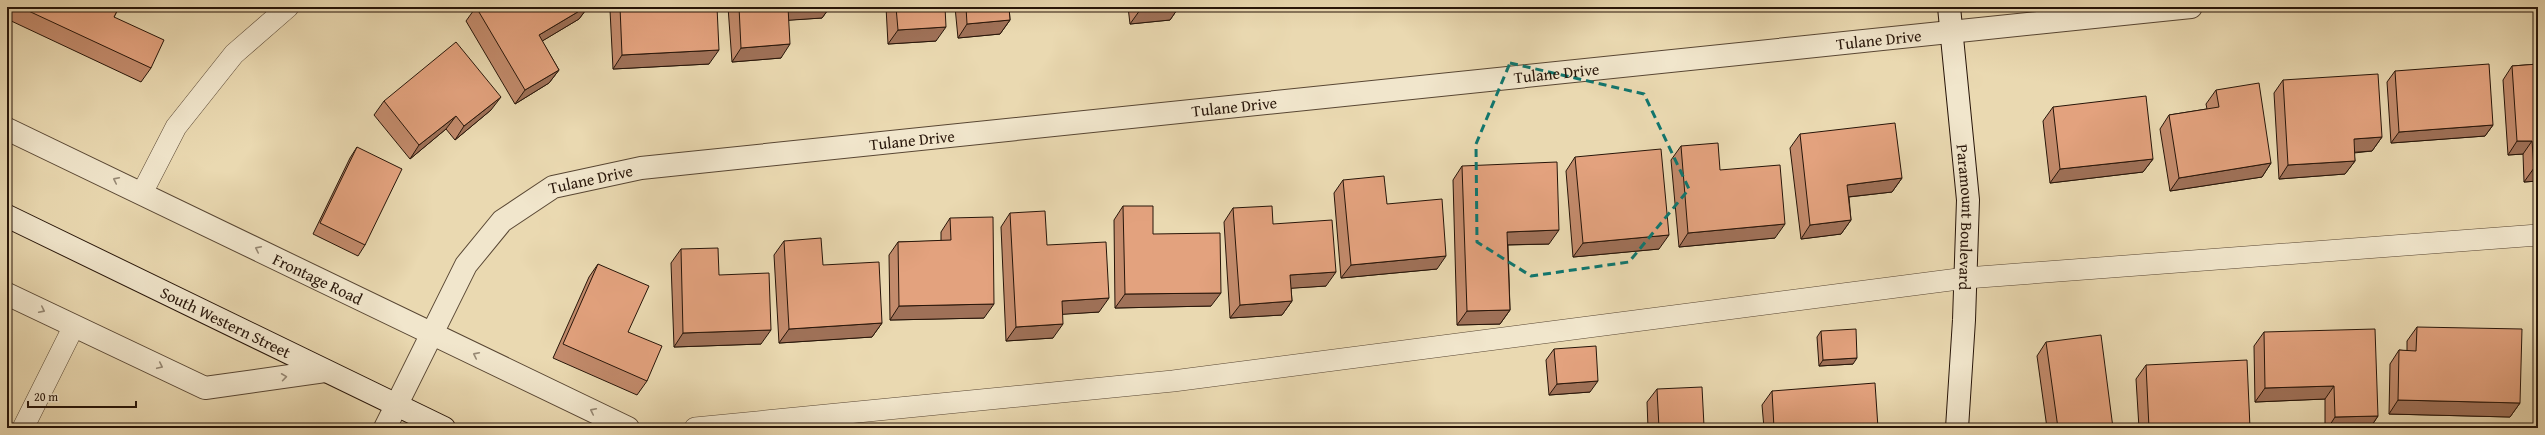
<svg xmlns="http://www.w3.org/2000/svg" width="2545" height="435" viewBox="0 0 2545 435" font-family="'Gentium Book Plus',serif">
	<style>
		.lines { fill: none; stroke-linecap: round; stroke-linejoin: round }
		.service-casing { stroke: #584633; stroke-width: 22 }
		.minor-casing { stroke: #584633; stroke-width: 24 }
		.tertiary-casing { stroke: #584633; stroke-width: 24 }
		.secondary-casing { stroke: #271509; stroke-width: 24 }
		.service { stroke: #f1e6cc; stroke-width: 21 }
		.minor { stroke: #f1e6cc; stroke-width: 22 }
		.tertiary { stroke: #f1e6cc; stroke-width: 22 }
		.secondary { stroke: #f1e6cc; stroke-width: 22 }
		.wall { fill: #c38b6c; stroke: #271509 }
		.shaded-wall { fill: #9f7158; stroke: #271509 }
		.building { fill: #e3a27e; stroke: #271509 }
		.oneway { stroke: #968874 }
		.marked { fill: none; stroke: #0f766e; stroke-width: 3; stroke-dasharray: 8 5; stroke-linejoin: round }
		.labels { text-anchor: middle; stroke-width: 3.5; stroke-linejoin: round; paint-order: stroke }
		.street-label { font-size: 16px; fill: #271509; stroke: #f1e6cc }
	</style>
	<rect width="100%" height="100%" fill="#ead9b1"/>
	<filter id="stains"><feTurbulence type="fractalNoise" baseFrequency=".005" numOctaves="4"/><feColorMatrix values="0 0 0 0 .2 0 0 0 0 .09 0 0 0 0 .02 0 0 0 .5 -.17"/></filter>
	<radialGradient id="worn" r=".72"><stop offset=".6" stop-color="#630" stop-opacity="0"/><stop offset="1" stop-color="#630" stop-opacity=".3"/></radialGradient>
	<g class="lines">
		<defs>
			<g id="service">
				<path d="M142 193 176 127 234 54 288 7"/>
				<path d="M23 428 74 326"/>
				<path d="M695 428 1173 381 1966 278 2538 235"/>
			</g>
			<g id="minor">
				<path id="s1" d="M7 129 628 428"/>
				<path d="M7 294 205 388 325 371"/>
				<path id="s2" d="M396 406 466 265 502 221 553 187 641 168 2191 7"/>
			</g>
			<path id="tertiary" d="M385 428 396 406"/>
			<g id="secondary">
				<path id="s3" d="M1949 7 1968 200 1964 320 1957 428"/>
				<path id="s4" d="M7 216 444 428"/>
			</g>
		</defs>
		<use href="#service" class="service-casing"/>
		<use href="#minor" class="minor-casing"/>
		<use href="#tertiary" class="tertiary-casing"/>
		<use href="#secondary" class="secondary-casing"/>
		<use href="#service" class="service"/>
		<use href="#minor" class="minor"/>
		<use href="#tertiary" class="tertiary"/>
		<use href="#secondary" class="secondary"/>
	</g>
	<g class="wall">
		<path d="M7 7H119L114 17 151 68 141 82 7 19Z"/>
		<path d="M476 7H588L579 19 542 41 559 70 549 83 515 104 466 21Z"/>
		<path d="M613 7H717L709 64 613 69 610 10Z"/>
		<path d="M728 7H830L822 18 788 20 781 58 732 62Z"/>
		<path d="M886 7H945L936 41 888 44Z"/>
		<path d="M955 7H1009L1010 20 1000 34 958 38Z"/>
		<path d="M1128 7H1179L1170 20 1130 24Z"/>
		<path d="M2538 64V181L2524 182 2523 154 2508 155 2503 80 2512 66Z"/>
		<path d="M2395 71 2493 125 2485 136 2391 143 2387 82Z"/>
		<path d="M2283 80 2382 137 2372 151 2354 153 2355 161 2345 174 2279 179 2274 93Z"/>
		<path d="M2216 90 2271 163 2262 177 2170 191 2160 129 2169 115 2207 109 2206 104Z"/>
		<path d="M384 101 491 110 455 140 446 129 410 159 374 115Z"/>
		<path d="M2053 107 2153 159 2143 172 2050 183 2043 121Z"/>
		<path d="M1800 134 1902 178 1892 192 1849 197 1851 220 1841 234 1801 239 1790 148Z"/>
		<path d="M1681 146 1720 170 1775 238 1679 247 1671 160Z"/>
		<path d="M357 147 365 245 358 256 313 234 350 158Z"/>
		<path d="M1575 157 1659 249 1573 257 1566 171Z"/>
		<path d="M1462 166 1549 244 1508 245 1510 310 1500 324 1457 325 1453 180Z"/>
		<path d="M1343 180 1387 204 1437 269 1341 278 1334 193Z"/>
		<path d="M1123 206 1153 234 1211 306 1115 308 1114 220Z"/>
		<path d="M1233 208 1273 224 1326 286 1291 288 1292 301 1282 315 1230 318 1224 222Z"/>
		<path d="M1010 213 1047 245 1099 312 1062 314 1053 338 1006 341 1001 227Z"/>
		<path d="M950 218 984 318 890 320 889 255 898 242 941 241V232Z"/>
		<path d="M784 241 823 265 882 323 872 337 779 343 774 255Z"/>
		<path d="M681 249 719 275 761 344 674 347 671 263Z"/>
		<path d="M598 264 628 332 647 381 637 395 553 358 589 277Z"/>
		<path d="M2417 327 2520 403 2510 417 2389 414 2390 364 2399 350 2407 351V341Z"/>
		<path d="M2538 329V382L2535 333Z"/>
		<path d="M1821 331 1853 364 1819 366 1817 337Z"/>
		<path d="M2264 332 2378 416 2370 428H2325V399L2255 402 2254 346Z"/>
		<path d="M2046 342 2113 428H2047L2037 356Z"/>
		<path d="M1554 349 1590 392 1549 395 1546 360Z"/>
		<path d="M2146 365 2250 428H2139L2136 379Z"/>
		<path d="M1657 389 1704 426 1755 428H1648L1647 402Z"/>
		<path d="M1772 391 1878 428H1764L1762 405Z"/>
	</g>
	<g class="shaded-wall">
		<path d="M586 7H588L579 19 529 49 539 35Z"/>
		<path d="M787 7H830L822 18 778 21Z"/>
		<path d="M845 7H878L843 10Z"/>
		<path d="M1074 7H1086L1073 8Z"/>
		<path d="M1168 7H1179L1170 20 1130 24 1140 10Z"/>
		<path d="M1010 20 1000 34 958 38 967 24Z"/>
		<path d="M946 27 936 41 888 44 898 30Z"/>
		<path d="M790 44 781 58 732 62 741 48Z"/>
		<path d="M719 50 709 64 613 69 622 55Z"/>
		<path d="M559 70 549 83 515 104 525 90Z"/>
		<path d="M501 97 491 110 455 140 464 126Z"/>
		<path d="M456 116 446 129 410 159 419 145Z"/>
		<path d="M2493 125 2485 136 2391 143 2399 132Z"/>
		<path d="M2382 137 2372 151 2344 153 2354 139Z"/>
		<path d="M2517 141H2532L2523 154 2508 155Z"/>
		<path d="M2153 159 2143 172 2050 183 2060 169Z"/>
		<path d="M2355 161 2345 174 2279 179 2288 165Z"/>
		<path d="M2271 163 2262 177 2170 191 2179 178Z"/>
		<path d="M2534 168H2538V181L2524 182Z"/>
		<path d="M1902 178 1892 192 1838 198 1847 185Z"/>
		<path d="M1851 220 1841 234 1801 239 1810 225Z"/>
		<path d="M1785 224 1775 238 1679 247 1688 233Z"/>
		<path d="M1559 230 1549 244 1497 245 1507 232Z"/>
		<path d="M1669 235 1659 249 1573 257 1583 243Z"/>
		<path d="M1446 256 1437 269 1341 278 1351 265Z"/>
		<path d="M1336 272 1326 286 1280 289 1290 275Z"/>
		<path d="M1221 293 1211 306 1115 308 1125 294Z"/>
		<path d="M1109 298 1099 312 1052 315 1062 301Z"/>
		<path d="M1292 301 1282 315 1230 318 1240 305Z"/>
		<path d="M994 304 984 318 890 320 899 306Z"/>
		<path d="M1510 310 1500 324 1457 325 1467 311Z"/>
		<path d="M882 323 872 337 779 343 789 329Z"/>
		<path d="M1063 324 1053 338 1006 341 1016 327Z"/>
		<path d="M771 330 761 344 674 347 683 333Z"/>
		<path d="M1857 358 1853 364 1819 366 1823 360Z"/>
		<path d="M1598 381 1590 392 1549 395 1557 384Z"/>
		<path d="M2334 386 2325 399 2255 402 2265 388Z"/>
		<path d="M2398 400 2520 403 2510 417 2389 414Z"/>
		<path d="M2378 416 2370 428H2328L2335 417Z"/>
	</g>
	<g class="building">
		<path d="M20 7H119L114 17 164 40 151 68Z"/>
		<path d="M476 7H586L539 35 559 70 525 90Z"/>
		<path d="M620 7H717L719 50 622 55Z"/>
		<path d="M739 7H788L790 44 741 48Z"/>
		<path d="M896 7H945L946 27 898 30Z"/>
		<path d="M966 7H1009L1010 20 967 24Z"/>
		<path d="M1139 7H1168L1140 10Z"/>
		<path d="M456 42 501 97 464 126 456 116 419 145 384 101Z"/>
		<path d="M2489 64 2493 125 2399 132 2395 71Z"/>
		<path d="M2538 64V168H2534L2532 141H2517L2512 66Z"/>
		<path d="M2378 74 2382 137 2354 139 2355 161 2288 165 2283 80Z"/>
		<path d="M2259 83 2271 163 2179 178 2169 115 2219 107 2216 90Z"/>
		<path d="M2146 96 2153 159 2060 169 2053 107Z"/>
		<path d="M1895 123 1902 178 1847 185 1851 220 1810 225 1800 134Z"/>
		<path d="M1718 143 1720 170 1780 165 1785 224 1688 233 1681 146Z"/>
		<path d="M357 147 402 169 365 245 320 223Z"/>
		<path d="M1661 149 1669 235 1583 243 1575 157Z"/>
		<path d="M1557 162 1559 230 1507 232 1510 310 1467 311 1462 166Z"/>
		<path d="M1384 176 1387 204 1442 199 1446 256 1351 265 1343 180Z"/>
		<path d="M1123 206H1153V234L1220 233 1221 293 1125 294Z"/>
		<path d="M1272 206 1273 224 1332 220 1336 272 1290 275 1292 301 1240 305 1233 208Z"/>
		<path d="M1045 211 1047 245 1106 242 1109 298 1062 301 1063 324 1016 327 1010 213Z"/>
		<path d="M993 217 994 304 899 306 898 242 951 240 950 218Z"/>
		<path d="M821 238 823 265 879 262 882 323 789 329 784 241Z"/>
		<path d="M718 248 719 275 769 273 771 330 683 333 681 249Z"/>
		<path d="M598 264 649 286 628 332 662 346 647 381 563 344Z"/>
		<path d="M2417 327 2522 329 2520 403 2398 400 2399 350 2416 351Z"/>
		<path d="M1856 329 1857 358 1823 360 1821 331Z"/>
		<path d="M2375 329 2378 416 2335 417 2334 386 2265 388 2264 332Z"/>
		<path d="M2101 335 2113 428H2058L2046 342Z"/>
		<path d="M1596 346 1598 381 1557 384 1554 349Z"/>
		<path d="M2247 360 2250 428H2149L2146 365Z"/>
		<path d="M1875 383 1878 428H1774L1772 391Z"/>
		<path d="M1702 387 1704 426 1755 424V428H1659L1657 389Z"/>
	</g>
	<defs><path id="oneway-chevron" d="M-2-3.5L2.5 0L-2 3.5" fill="none" stroke-width="1.6" stroke-linecap="round" stroke-linejoin="round"/></defs>
	<g class="oneway">
		<use href="#oneway-chevron" transform="translate(116 180) rotate(-154)"/>
		<use href="#oneway-chevron" transform="translate(258 249) rotate(-154)"/>
		<use href="#oneway-chevron" transform="translate(42 310) rotate(26)"/>
		<use href="#oneway-chevron" transform="translate(476 355) rotate(-154)"/>
		<use href="#oneway-chevron" transform="translate(160 366) rotate(25)"/>
		<use href="#oneway-chevron" transform="translate(284 377) rotate(-8)"/>
		<use href="#oneway-chevron" transform="translate(593 411) rotate(-154)"/>
	</g>
	<path class="marked" d="M1510 63 1644 94 1689 189 1629 262 1531 276 1477 242 1476 144Z"/>
	<g class="labels">
		<g class="street-label">
			<text dy="6" stroke="none"><textPath href="#s2" startOffset="1610">Tulane Drive</textPath></text>
			<text dy="6" stroke="none"><textPath href="#s2" startOffset="1286">Tulane Drive</textPath></text>
			<text dy="6" stroke="none"><textPath href="#s2" startOffset="962">Tulane Drive</textPath></text>
			<text dy="6" stroke="none"><textPath href="#s2" startOffset="638">Tulane Drive</textPath></text>
			<text dy="6" stroke="none"><textPath href="#s2" startOffset="314">Tulane Drive</textPath></text>
			<text dy="6" stroke="none"><textPath href="#s3" startOffset="211">Paramount Boulevard</textPath></text>
			<text dy="6" stroke="none"><textPath href="#s1" startOffset="345">Frontage Road</textPath></text>
			<text dy="6" stroke="none"><textPath href="#s4" startOffset="243">South Western Street</textPath></text>
		</g>
	</g>
	<rect width="2545" height="435" fill="none" stroke="#ead9b1" stroke-width="24"/>
	<rect x="8" y="8" width="2529" height="419" fill="none" stroke="#271509" stroke-width="2"/>
	<rect x="12" y="12" width="2521" height="411" fill="none" stroke="#271509"/>
	<path d="M28 401v6h108v-6" fill="none" stroke="#271509" stroke-width="2"/>
	<text x="34" y="401" font-size="12" fill="#271509" stroke="#f1e6cc" stroke-width="3" paint-order="stroke">20 m</text>
	<rect width="100%" height="100%" filter="url(#stains)"/>
	<rect width="100%" height="100%" fill="url(#worn)"/>
</svg>
